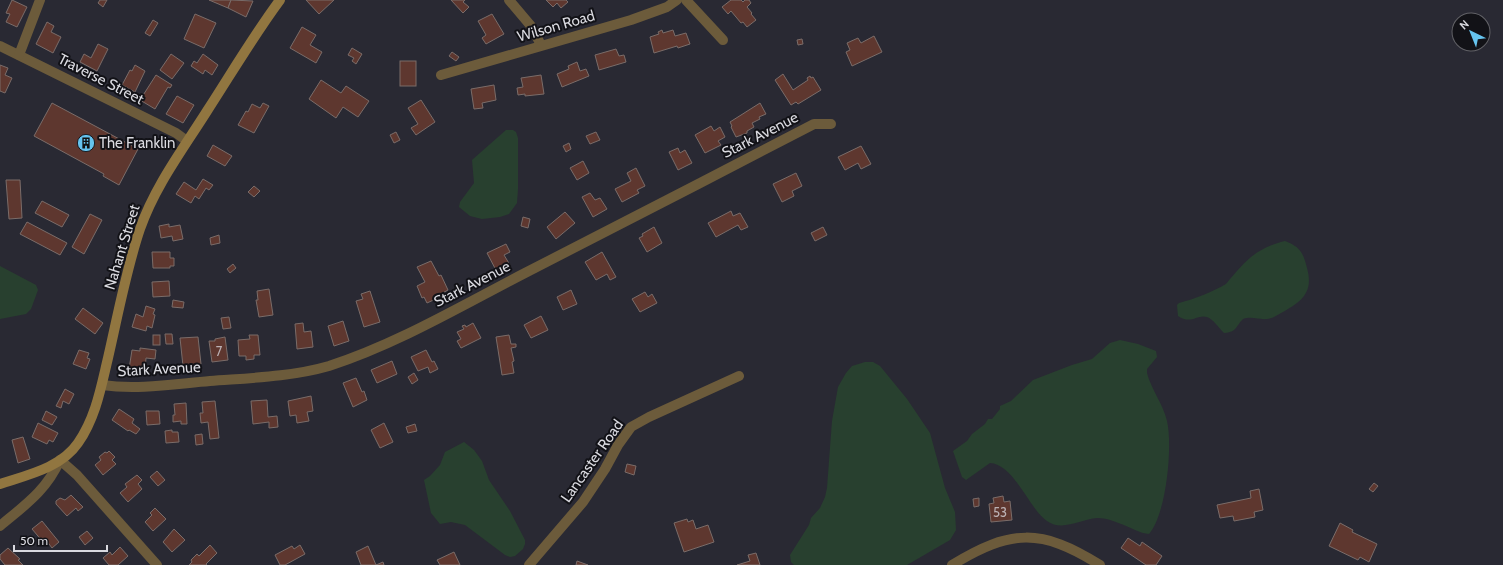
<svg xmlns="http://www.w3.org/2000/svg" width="1503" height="565" viewBox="0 0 1503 565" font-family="Cabin,sans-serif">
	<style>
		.green { fill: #28402f }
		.building { fill: #5e372f; stroke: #7a6c69 }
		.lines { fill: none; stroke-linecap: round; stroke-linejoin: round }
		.minor { stroke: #6c5b3b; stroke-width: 10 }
		.secondary { stroke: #917640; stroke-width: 10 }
		.labels { text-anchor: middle; stroke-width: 4; stroke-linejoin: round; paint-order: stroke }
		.number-label { font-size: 13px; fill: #bbb1b4 }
		.street-label { font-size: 15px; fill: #dadae0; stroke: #121217 }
		.poi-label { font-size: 15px; fill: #dadae0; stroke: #121217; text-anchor: start }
	</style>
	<rect width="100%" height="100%" fill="#292933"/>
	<g class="green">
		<path d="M506 130H513L516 132 518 138V189L517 203 509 214 500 217 482 219 470 216 459 207 460 202 474 183 472 160Z"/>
		<path d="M1285 241C1300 247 1303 252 1307 268 1314 293 1301 302 1281 313 1277 315 1272 319 1267 319 1259 320 1252 316 1243 319 1235 327 1237 332 1224 333 1219 328 1213 319 1207 317 1197 314 1191 325 1178 316L1177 305 1179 303C1195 299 1212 292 1226 284 1245 261 1256 248 1285 241Z"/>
		<path d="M0 266 36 285 38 290 31 309 26 314 0 319Z"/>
		<path d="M1120 340 1138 344 1156 351 1157 357 1147 369V373C1151 389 1163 404 1167 421 1173 447 1166 515 1149 534L1143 533C1131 529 1110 517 1097 518 1081 519 1062 532 1047 521 1029 509 1014 464 990 463L966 480 962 477 953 451 967 441 972 434 985 424 988 419H992L1000 409V406L1011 401 1033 380 1072 365 1092 359 1110 343Z"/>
		<path d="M865 362H873L880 366 907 399 930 433 945 488 955 512 956 530 950 540 907 565H794L791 562 790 555 809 525 811 518 820 508 825 497 827 488 832 421 838 387 846 373 852 366Z"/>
		<path d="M464 442 474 450 482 461 489 480 510 511 525 540V544L523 549 515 556 510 557 505 555 465 525 451 522 440 524 431 513 424 480 430 476 440 465 445 452Z"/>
	</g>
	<g class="building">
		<path d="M12 0 27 7 17 27 6 22 10 14 6 13Z"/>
		<path d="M100 0H107L103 7 98 3Z"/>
		<path d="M209 0H231L228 8Z"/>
		<path d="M231 0 253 1 246 17 228 8Z"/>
		<path d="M306 0H334L319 14Z"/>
		<path d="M451 0H465L463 2 469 7 463 13Z"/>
		<path d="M546 0H566L568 2 561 8 557 3 553 7Z"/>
		<path d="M731 0H741L743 2 745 0H749L751 3 747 7 752 13 751 14 756 20 747 27 743 22 741 23 731 11 728 14 722 7Z"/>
		<path d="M195 14 216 23 204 48 184 39Z"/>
		<path d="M492 14 504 34 486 44 482 38 486 35 478 21Z"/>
		<path d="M153 20 158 23 150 36 145 33Z"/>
		<path d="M47 22 54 26 51 32 61 37 53 53 36 44Z"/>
		<path d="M302 27 316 35 310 45 322 52 316 63 290 48Z"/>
		<path d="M662 30 663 33 673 30 675 36 686 33 690 44 678 48 677 46 654 53 650 37 659 34 658 32Z"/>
		<path d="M874 36 882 52 852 66 846 52 850 50 847 43 858 38 861 43Z"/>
		<path d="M802 39 803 44 798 45 797 40Z"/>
		<path d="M98 44 108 49 97 71 80 62 84 54 91 58Z"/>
		<path d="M352 48 362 54 356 64 352 61 354 58 348 55Z"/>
		<path d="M616 49 619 56 624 55 626 62 599 70 595 55Z"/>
		<path d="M452 52 459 57 456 61 449 56Z"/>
		<path d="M171 54 184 63 172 79 160 70Z"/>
		<path d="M203 54 218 65 212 75 205 70 203 74 191 66 194 61 197 63Z"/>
		<rect x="400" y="61" width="16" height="25"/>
		<path d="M577 62 580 71 586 69 589 76 562 87 557 74 569 69 568 66Z"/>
		<path d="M0 65 8 68 5 75 12 78 5 93 0 91Z"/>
		<path d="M135 65 145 71 135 92 122 85 130 70 132 71Z"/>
		<path d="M783 74 793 90 808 80 807 78 810 76 811 78 813 77 821 90 798 104 796 102 791 105 775 80Z"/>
		<path d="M156 75 172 85 170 88 168 87 155 109 140 100Z"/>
		<path d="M541 75 544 94 525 96V94L518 95 517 88 523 87 521 78Z"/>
		<path d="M321 80 341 93 346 86 369 101 358 117 343 107 336 118 309 99Z"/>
		<path d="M494 85 496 100 482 103 483 108 474 109 471 89Z"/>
		<path d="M177 96 194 105 183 123 166 114Z"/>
		<path d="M421 100 435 122 416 135 411 128 418 124 408 108Z"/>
		<path d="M52 103 138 149 119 185 103 176 104 174 34 136Z"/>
		<path d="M263 103 269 106 254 133 238 125 246 111 248 112 252 104 260 108Z"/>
		<path d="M760 103 766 114 759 117 760 119 752 123 754 127 747 131V133L736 137 731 127 732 126 730 122Z"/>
		<path d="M711 126 714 131 720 127 725 137 718 141 721 145 705 153 695 135Z"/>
		<path d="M396 132 400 140 394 143 390 135Z"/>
		<path d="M596 132 600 140 590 144 586 136Z"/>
		<path d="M569 143 571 149 566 152 563 146Z"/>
		<path d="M213 145 232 156 225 166 207 156Z"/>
		<path d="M861 146 871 164 861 169 858 163 845 170 838 157Z"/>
		<path d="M678 148 680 153 685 150 692 163 678 170 669 152Z"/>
		<path d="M583 161 589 173 577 180 570 168Z"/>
		<path d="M636 168 645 186 637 190 639 193 622 202 615 189 631 181 627 173Z"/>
		<path d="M796 173 802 186 792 191 794 196 782 202 773 184Z"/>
		<path d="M203 179 213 185 209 190 206 188 199 199 195 196 191 203 176 194 184 182 196 190Z"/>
		<path d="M6 180H20L22 218 9 219Z"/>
		<path d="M254 186 260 191 254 197 248 192Z"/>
		<path d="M590 193 595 200 600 198 607 209 593 217 582 197Z"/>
		<path d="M42 201 69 215 62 227 35 213Z"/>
		<path d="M731 211 733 216 740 213 748 227 741 230 738 225 716 237 708 223Z"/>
		<path d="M565 212 575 223 556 239 547 227Z"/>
		<path d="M90 214 102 220 84 254 72 247Z"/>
		<path d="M523 217 530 219 528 228 521 226Z"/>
		<path d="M27 222 67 243 60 255 20 234Z"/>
		<path d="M169 224V227L180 225 183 239 173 241 172 236 161 238 159 226Z"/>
		<path d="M654 227 662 243 647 252 639 238 643 236 642 234Z"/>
		<path d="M823 227 827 235 815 241 811 233Z"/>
		<path d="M219 235 220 243 211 245 210 238Z"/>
		<path d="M506 244 510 252 504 255 510 265 497 272 487 253Z"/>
		<path d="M152 252H170V258H174V266H170V268H153Z"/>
		<path d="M602 252 616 277 610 280 607 274 596 280 585 262Z"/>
		<path d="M431 261 439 276 441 275 448 290 439 295 440 297 427 303 424 297 422 298 417 286 425 282 417 267Z"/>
		<path d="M233 264 236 268 230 273 227 269Z"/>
		<path d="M169 281 170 296 153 297 152 282Z"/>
		<path d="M269 289 273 315 259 317 256 300H258L257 291Z"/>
		<path d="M571 290 577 304 563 310 557 297Z"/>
		<path d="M370 291 380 322 364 327 356 301 363 299 361 294Z"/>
		<path d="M645 292 648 297 652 294 657 303 640 312 632 299Z"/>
		<path d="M173 300 184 302 183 308 172 307Z"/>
		<path d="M146 306 155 309 153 314 155 315 152 328 147 326 146 331 132 327 136 314 143 317Z"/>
		<path d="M83 308 103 323 95 334 75 319Z"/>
		<path d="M541 316 548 330 531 338 524 325Z"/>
		<path d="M229 317 231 328 223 329 221 318Z"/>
		<path d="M343 321 349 341 334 346 328 326Z"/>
		<path d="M303 323 304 332 311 331 313 347 297 349 295 324Z"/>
		<path d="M473 323 481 338 461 348 457 341 461 339 457 332 464 329 462 326 465 325 466 327Z"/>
		<path d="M165 334H172L173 344H166Z"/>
		<rect x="153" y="335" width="7" height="10"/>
		<path d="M249 335H258L260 355H254V359L246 360V356H239L238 340 250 339Z"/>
		<path d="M509 335 511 344H516V347L511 348 514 361 512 362 514 373 502 375 496 337Z"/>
		<path d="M198 337 201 364 183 366 180 338Z"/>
		<path d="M225 337 228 360 212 362 209 341H215V339Z"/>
		<path d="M140 348 156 350 155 359 146 358 145 371 129 369 132 350 140 351Z"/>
		<path d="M79 350 89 353 87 358 90 359 86 369 73 364Z"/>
		<path d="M426 350 432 362 434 361 438 369 430 373 428 367 418 371 411 357Z"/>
		<path d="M392 361 397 374 377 383 371 370Z"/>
		<path d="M414 373 418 380 412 384 408 377Z"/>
		<path d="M356 378 362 392 364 391 367 400 353 407 343 383Z"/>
		<path d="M65 389 74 394 69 404 63 401 61 408 56 406Z"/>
		<path d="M311 396 313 411 307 412 309 421 297 423 296 415 290 416 288 401Z"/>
		<path d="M267 400 268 417 277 416 278 427 269 428V422L253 424 251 401Z"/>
		<path d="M215 401 219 438 210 439 208 422 201 423 200 413H203L202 402Z"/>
		<path d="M186 403 187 424H181V421L173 422V415H175L174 404Z"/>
		<path d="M119 409 134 419 132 423 140 429 136 434 129 430 128 431 112 420Z"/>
		<path d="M46 411 57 417 52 425 42 420Z"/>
		<path d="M146 411H159L160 424 147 425Z"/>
		<path d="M38 423 58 433 53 442 49 440 47 444 32 437Z"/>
		<path d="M384 423 393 442 380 448 371 430Z"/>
		<path d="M415 424 417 431 408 433 406 427Z"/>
		<path d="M172 430V432H178L179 442 166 443 165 431Z"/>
		<path d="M202 434 203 444 196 445 195 435Z"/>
		<path d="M23 437 30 459 18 463 12 440Z"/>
		<path d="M109 451 115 457 112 460 116 464 103 475 95 465 101 460 99 457 105 452 107 453Z"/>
		<path d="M627 464 636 466 634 475 625 472Z"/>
		<path d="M157 471 165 480 158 486 150 477Z"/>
		<path d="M137 475 142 480 138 484 142 489 128 502 120 493 127 487 125 484Z"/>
		<path d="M1374 483 1378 486 1373 492 1369 489Z"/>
		<path d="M1259 489 1263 510 1254 512 1255 517 1234 521 1233 516 1220 518 1217 505 1251 498 1250 491Z"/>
		<path d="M71 495 83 507 78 511 76 508 67 516 56 504V501L60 498 65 500Z"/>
		<path d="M1003 496 1004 502 1010 501 1012 520 991 522 989 504 994 503 993 498Z"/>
		<path d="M979 498V506L974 507 973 499Z"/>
		<path d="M155 508 166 519 153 531 145 522 152 515 150 513Z"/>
		<path d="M687 519 688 522 693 520 696 529 708 525 714 542 684 552 674 523Z"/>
		<path d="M42 521 59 542 52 548 46 540 43 542 32 529Z"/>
		<path d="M1340 523 1353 530 1352 532 1377 544 1369 562 1360 557 1358 560 1329 546Z"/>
		<path d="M174 529 185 540 172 552 163 542Z"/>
		<path d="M87 531 93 538 85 545 79 537Z"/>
		<path d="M1128 538 1140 546 1142 542 1162 556 1156 565H1146L1121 548Z"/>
		<path d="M210 545 217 553 206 564 207 565H189L192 562 191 560 197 554 199 556Z"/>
		<path d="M300 545 305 554 285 565H280L275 555 292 546 294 549Z"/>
		<path d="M368 546 376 565 383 562 384 565H361L356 552Z"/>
		<path d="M120 547 128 556 118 565H109L103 558 110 552 112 555Z"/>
		<path d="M8 548 20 559 18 560 23 565H5L0 559V555Z"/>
		<path d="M454 552 460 565H440L437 560Z"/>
		<path d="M756 553 760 565H737L750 561 748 555Z"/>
		<path d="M577 561 588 565H576Z"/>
	</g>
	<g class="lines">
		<g class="minor">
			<path d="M509 0 531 26 541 45"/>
			<path d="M686 0 723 40"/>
			<path d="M0 46 176 133 187 141"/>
			<path d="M19 55 40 0"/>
			<path d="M441 75 631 20 667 7 677 0"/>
			<path d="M102 385C138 390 174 384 210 381 249 378 291 377 329 366 397 344 461 306 525 273 621 224 718 174 814 124H831"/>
			<path d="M0 526C25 505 46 491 60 460L77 475 157 565"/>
			<path d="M529 565 583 502 605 469 618 445 631 427 649 417 739 376"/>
			<path d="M952 565C1011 529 1041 528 1100 565"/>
		</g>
		<path class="secondary" d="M0 484C27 475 61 468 78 443 96 417 101 387 108 358 118 315 126 270 140 229 155 186 183 149 207 111 231 74 254 35 280 0"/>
	</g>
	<defs>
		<symbol id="building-disc" viewBox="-11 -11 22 22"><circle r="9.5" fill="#66c4ef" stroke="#121217"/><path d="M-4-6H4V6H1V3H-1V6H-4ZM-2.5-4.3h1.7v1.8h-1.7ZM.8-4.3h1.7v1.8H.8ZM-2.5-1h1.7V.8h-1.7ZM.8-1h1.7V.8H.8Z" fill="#111"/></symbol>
	</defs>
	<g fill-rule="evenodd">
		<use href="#building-disc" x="76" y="133" width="20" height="20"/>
	</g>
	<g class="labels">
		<g class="number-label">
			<text x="219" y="356">7</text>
			<text x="1000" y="517">53</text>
		</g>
		<g class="street-label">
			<text transform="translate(556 26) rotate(-16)" y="5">Wilson Road</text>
			<text transform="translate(101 79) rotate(27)" y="5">Traverse Street</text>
			<text transform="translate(760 135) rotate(-27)" y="5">Stark Avenue</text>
			<text transform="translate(122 247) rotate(-73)" y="5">Nahant Street</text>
			<text transform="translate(472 284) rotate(-27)" y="5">Stark Avenue</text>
			<text transform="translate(159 369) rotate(-3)" y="5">Stark Avenue</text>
			<text transform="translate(592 461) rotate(-55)" y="5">Lancaster Road</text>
		</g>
		<g class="poi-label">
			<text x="99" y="148">The Franklin</text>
		</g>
	</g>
	<g transform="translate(1471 32) rotate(317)"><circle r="19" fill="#121217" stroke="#626267"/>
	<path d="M0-3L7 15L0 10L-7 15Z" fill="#66c4ef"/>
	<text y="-6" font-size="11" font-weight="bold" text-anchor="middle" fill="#dadae0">N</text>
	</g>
	<path d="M14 545v6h93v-6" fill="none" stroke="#dadae0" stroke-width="2"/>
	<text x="20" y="545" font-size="12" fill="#dadae0" stroke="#121217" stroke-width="3" paint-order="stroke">50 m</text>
</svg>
